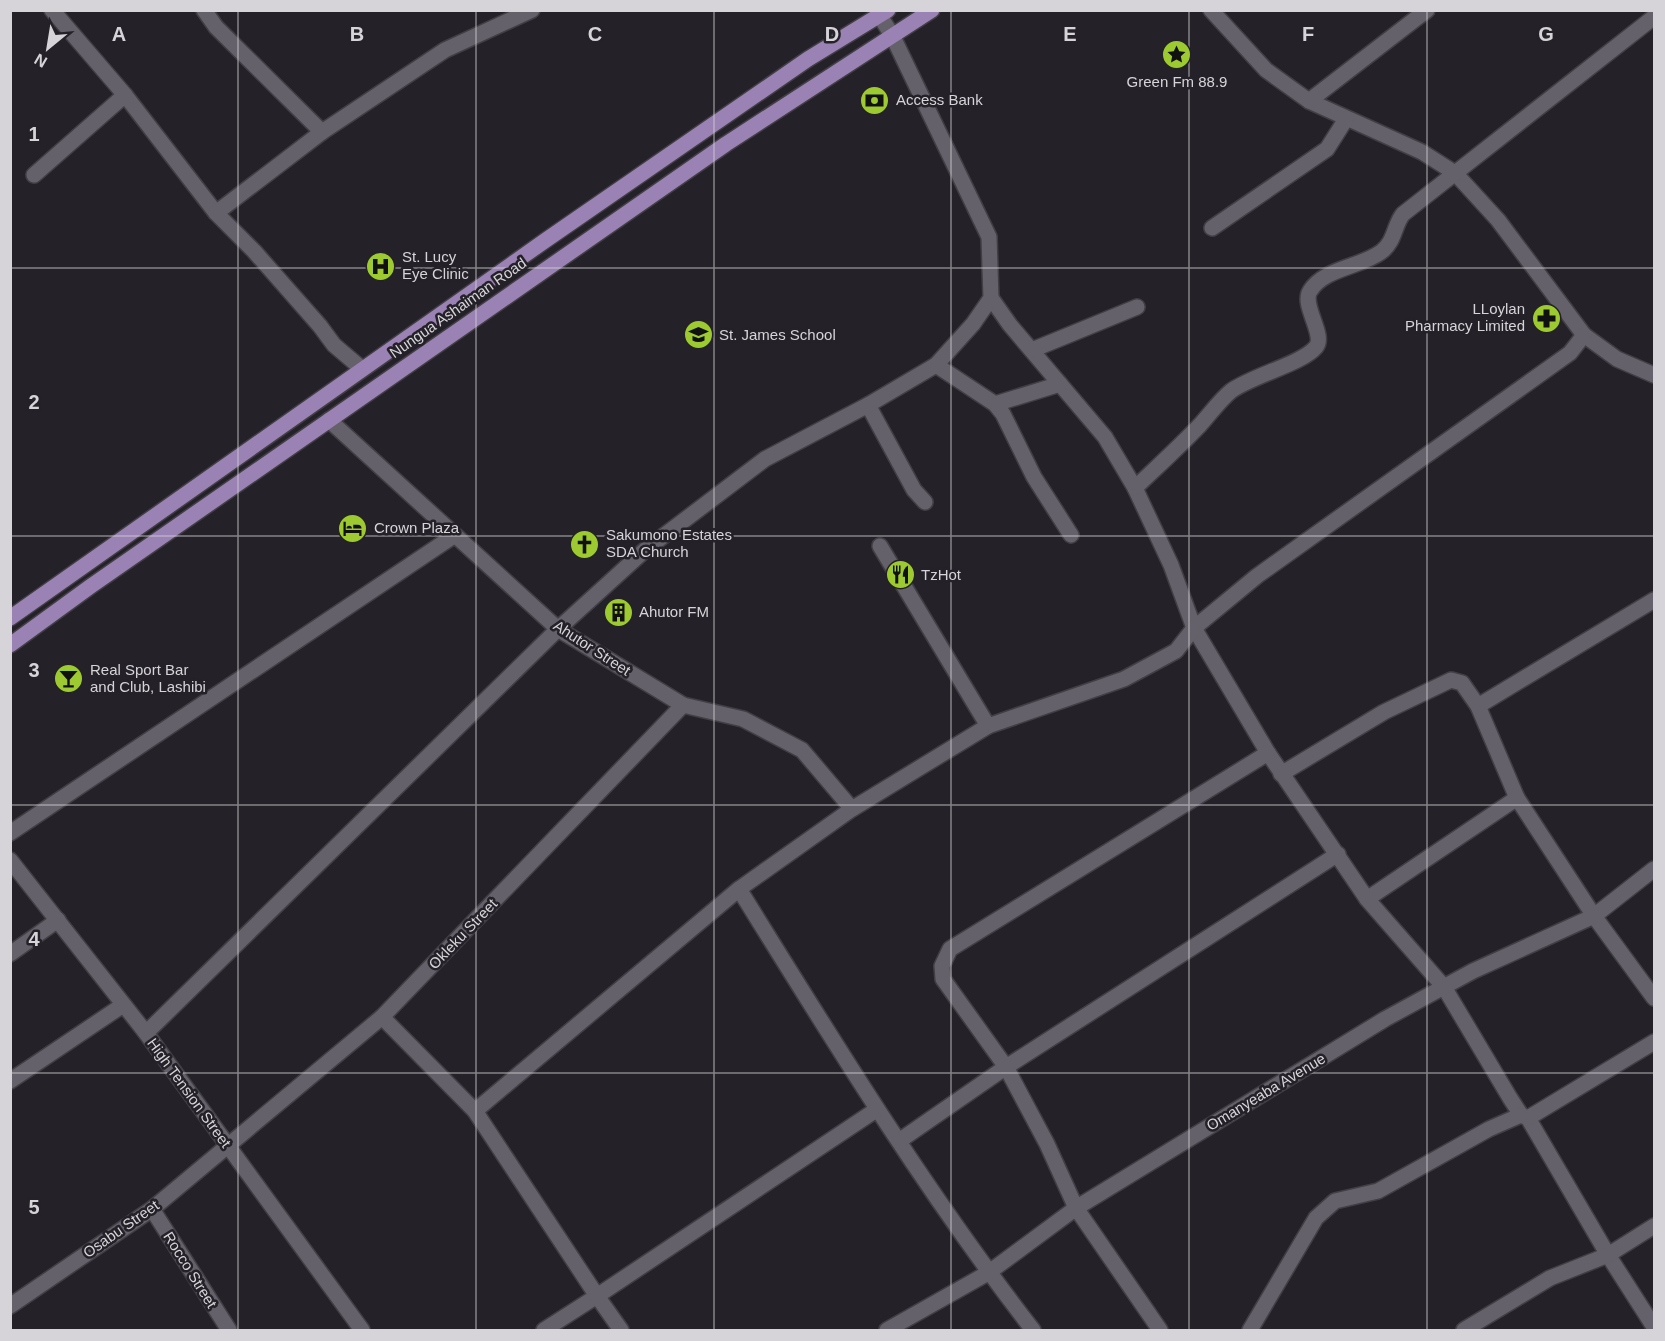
<svg xmlns="http://www.w3.org/2000/svg" width="1665" height="1341" viewBox="0 0 1665 1341" font-family="Helvetica,sans-serif">
	<style>
		.lines { fill: none; stroke-linecap: round; stroke-linejoin: round }
		.minor-casing { stroke: #413f45; stroke-width: 18 }
		.primary-casing { stroke: #413f45; stroke-width: 18 }
		.minor { stroke: #65616a; stroke-width: 15 }
		.primary { stroke: #9a82b4; stroke-width: 15 }
		.grid { fill: none; stroke: #d6d4d9; stroke-width: 1.5; stroke-opacity: 0.55 }
		.labels { text-anchor: middle; stroke-width: 5; stroke-linejoin: round; paint-order: stroke }
		.poi-label { font-size: 15px; fill: #d6d4d9; stroke: #242128; text-anchor: start }
		.street-label { font-size: 15px; fill: #d6d4d9; stroke: #242128 }
		.grid-label { font-size: 20px; text-anchor: middle; font-weight: bold; fill: #d6d4d9; stroke: #242128; stroke-width: 5; stroke-linejoin: round; paint-order: stroke }
	</style>
	<rect width="100%" height="100%" fill="#242128"/>
	<g class="lines">
		<defs>
			<g id="minor">
				<path d="M52 10 125 95 216 213"/>
				<path d="M204 10 216 27 322 132 216 213 254 251 320 326 334 345 361 368"/>
				<path d="M1211 10 1266 70 1309 101 1422 152 1455 173 1498 220 1584 335 1617 359 1654 375"/>
				<path d="M1309 101 1427 10"/>
				<path d="M322 132 445 50 532 10"/>
				<path d="M34 175 125 95"/>
				<path d="M1212 228 1327 149 1346 119"/>
				<path d="M991 298 1010 325 1105 437 1135 488 1171 565 1194 628 1268 753 1367 899 1444 987 1510 1098 1521 1115 1528 1118 1608 1255 1654 1327"/>
				<path d="M1032 350 1137 307"/>
				<path d="M936 365 995 404 1003 414 1034 477 1071 535"/>
				<path d="M995 404 1060 384"/>
				<path d="M868 405 914 490 925 502"/>
				<path d="M329 420 558 629 683 705 743 719 802 750 852 809"/>
				<path d="M1135 488C1157 467 1179 447 1200 425 1210 414 1220 400 1231 391 1253 375 1302 364 1316 347 1326 335 1301 305 1310 291 1324 268 1361 267 1381 252 1395 242 1394 225 1403 214L1654 17"/>
				<path d="M880 546 988 726"/>
				<path d="M1478 706 1654 600"/>
				<path d="M1281 774 1384 712 1451 680 1462 683 1478 706 1517 798 1594 916 1654 998"/>
				<path d="M10 833 455 535"/>
				<path d="M10 860 146 1033 362 1330"/>
				<path d="M739 889C832 1039 925 1191 1033 1330"/>
				<path d="M1367 899 1517 798"/>
				<path d="M10 954 58 920"/>
				<path d="M382 1017 475 1111"/>
				<path d="M146 1033 558 629 645 550 765 459 868 405 936 365 973 324 991 298 989 237 893 37 880 16"/>
				<path d="M10 1081 123 1005"/>
				<path d="M1528 1118 1654 1042"/>
				<path d="M899 1141 1006 1067 1338 854"/>
				<path d="M152 1209 229 1330"/>
				<path d="M10 1306 152 1209 382 1017 683 705"/>
				<path d="M544 1330 597 1296 475 1111 739 889 852 809 988 726 1124 679 1176 651 1194 628 1257 576 1570 353 1584 335"/>
				<path d="M621 1330 597 1296 876 1110"/>
				<path d="M887 1330 988 1273 1076 1208 1385 1019 1473 971 1594 916 1654 869"/>
				<path d="M1160 1330 1076 1208 1047 1144 1006 1067 943 979 942 966 950 949 1268 753"/>
				<path d="M1250 1330 1316 1218 1335 1201 1378 1191 1489 1129 1521 1115"/>
				<path d="M1464 1330 1550 1278 1608 1255 1654 1226"/>
			</g>
			<g id="primary">
				<path d="M10 618 546 240 808 59 888 10"/>
				<path d="M10 645 91 586 726 144 932 10"/>
			</g>
		</defs>
		<use href="#minor" class="minor-casing"/>
		<use href="#primary" class="primary-casing"/>
		<use href="#minor" class="minor"/>
		<use href="#primary" class="primary"/>
	</g>
	<path class="grid" d="M238 10V1330M476 10V1330M714 10V1330M951 10V1330M1189 10V1330M1427 10V1330M10 268H1654M10 536H1654M10 805H1654M10 1073H1654"/>
	<defs>
		<symbol id="sight-disc" viewBox="-11 -11 22 22"><circle r="9.5" fill="#9dca30" stroke="#242128"/><path d="M0-6L1.8-2.2L6-1.7L2.9 1.2L3.7 5.4L0 3.3L-3.7 5.4L-2.9 1.2L-6-1.7L-1.8-2.2Z" fill="#111"/></symbol>
		<symbol id="bank-disc" viewBox="-11 -11 22 22"><circle r="9.5" fill="#9dca30" stroke="#242128"/><path d="M-6-4H6V4H-6ZM0-2.3a2.3 2.3 0 1 0 0 4.6a2.3 2.3 0 1 0 0-4.6Z" fill="#111"/></symbol>
		<symbol id="hospital-disc" viewBox="-11 -11 22 22"><circle r="9.5" fill="#9dca30" stroke="#242128"/><path d="M-5-5h3v3.5h4V-5h3V5h-3V1.5h-4V5h-3Z" fill="#111"/></symbol>
		<symbol id="pharmacy-disc" viewBox="-11 -11 22 22"><circle r="9.5" fill="#9dca30" stroke="#242128"/><path d="M-2-6h4v4h4v4h-4v4h-4v-4h-4v-4h4Z" fill="#111"/></symbol>
		<symbol id="school-disc" viewBox="-11 -11 22 22"><circle r="9.5" fill="#9dca30" stroke="#242128"/><path d="M0-5L7-2L0 1L-7-2ZM-4 1L0 2.5L4 1V4Q0 6-4 4Z" fill="#111"/></symbol>
		<symbol id="hotel-disc" viewBox="-11 -11 22 22"><circle r="9.5" fill="#9dca30" stroke="#242128"/><path d="M-6-4.5h1.5V1H6V5H4.5V3h-9V5H-6ZM-4 0a1.8 1.8 0 1 1 3.6 0ZM.5 0V-2.5h3Q6-2.5 6 0Z" fill="#111"/></symbol>
		<symbol id="church-disc" viewBox="-11 -11 22 22"><circle r="9.5" fill="#9dca30" stroke="#242128"/><path d="M-1.2-6h2.4v3.5h3.3v2.4h-3.3V6h-2.4V-.1h-3.3v-2.4h3.3Z" fill="#111"/></symbol>
		<symbol id="restaurant-disc" viewBox="-11 -11 22 22"><circle r="9.5" fill="#9dca30" stroke="#242128"/><path d="M-5-6h1v4h1v-4h1v4h1v-4h1v5L-1.5 .5V6h-2V.5L-5-1ZM5-6V6H3V1.5H1.5Q1.5-4 5-6Z" fill="#111"/></symbol>
		<symbol id="building-disc" viewBox="-11 -11 22 22"><circle r="9.5" fill="#9dca30" stroke="#242128"/><path d="M-4-6H4V6H1V3H-1V6H-4ZM-2.5-4.3h1.7v1.8h-1.7ZM.8-4.3h1.7v1.8H.8ZM-2.5-1h1.7V.8h-1.7ZM.8-1h1.7V.8H.8Z" fill="#111"/></symbol>
		<symbol id="bar-disc" viewBox="-11 -11 22 22"><circle r="9.5" fill="#9dca30" stroke="#242128"/><path d="M-6-5H6L.8 .8V4.5H3.5V6h-7V4.5H-.8V.8Z" fill="#111"/></symbol>
	</defs>
	<g fill-rule="evenodd">
		<use href="#sight-disc" x="1160" y="38" width="33" height="33"/>
		<use href="#bank-disc" x="858" y="84" width="33" height="33"/>
		<use href="#hospital-disc" x="364" y="250" width="33" height="33"/>
		<use href="#pharmacy-disc" x="1530" y="302" width="33" height="33"/>
		<use href="#school-disc" x="682" y="318" width="33" height="33"/>
		<use href="#hotel-disc" x="336" y="512" width="33" height="33"/>
		<use href="#church-disc" x="568" y="528" width="33" height="33"/>
		<use href="#restaurant-disc" x="884" y="558" width="33" height="33"/>
		<use href="#building-disc" x="602" y="596" width="33" height="33"/>
		<use href="#bar-disc" x="52" y="662" width="33" height="33"/>
	</g>
	<g class="labels">
		<g class="poi-label">
			<text x="1177" y="87" text-anchor="middle">Green Fm 88.9</text>
			<text x="896" y="105">Access Bank</text>
			<text x="402" y="262">St. Lucy<tspan x="402" dy="17">Eye Clinic</tspan></text>
			<text x="1525" y="314" text-anchor="end">LLoylan<tspan x="1525" dy="17">Pharmacy Limited</tspan></text>
			<text x="719" y="340">St. James School</text>
			<text x="374" y="533">Crown Plaza</text>
			<text x="606" y="540">Sakumono Estates<tspan x="606" dy="17">SDA Church</tspan></text>
			<text x="921" y="580">TzHot</text>
			<text x="639" y="617">Ahutor FM</text>
			<text x="90" y="675">Real Sport Bar<tspan x="90" dy="17">and Club, Lashibi</tspan></text>
		</g>
		<g class="street-label">
			<text transform="translate(458 308) rotate(-35)" y="5">Nungua Ashaiman Road</text>
			<text transform="translate(592 648) rotate(33)" y="5">Ahutor Street</text>
			<text transform="translate(463 934) rotate(-46)" y="5">Okleku Street</text>
			<text transform="translate(1266 1092) rotate(-31)" y="5">Omanyeaba Avenue</text>
			<text transform="translate(189 1093) rotate(54)" y="5">High Tension Street</text>
			<text transform="translate(121 1229) rotate(-35)" y="5">Osabu Street</text>
			<text transform="translate(190 1270) rotate(58)" y="5">Rocco Street</text>
		</g>
	</g>
	<g class="grid-label">
		<text x="119" y="41">A</text>
		<text x="357" y="41">B</text>
		<text x="595" y="41">C</text>
		<text x="832" y="41">D</text>
		<text x="1070" y="41">E</text>
		<text x="1308" y="41">F</text>
		<text x="1546" y="41">G</text>
		<text x="34" y="141">1</text>
		<text x="34" y="409">2</text>
		<text x="34" y="677">3</text>
		<text x="34" y="946">4</text>
		<text x="34" y="1214">5</text>
	</g>
	<rect width="1665" height="1341" fill="none" stroke="#d6d4d9" stroke-width="24"/>
	<g transform="translate(48 48) rotate(210)" stroke="#242128" stroke-width="4.5" paint-order="stroke">
	<path d="M0-4.5L10 22L0 15L-10 22Z" fill="#d6d4d9"/>
	<text y="-9" font-size="16" font-weight="bold" text-anchor="middle" fill="#d6d4d9">N</text>
	</g>
</svg>
